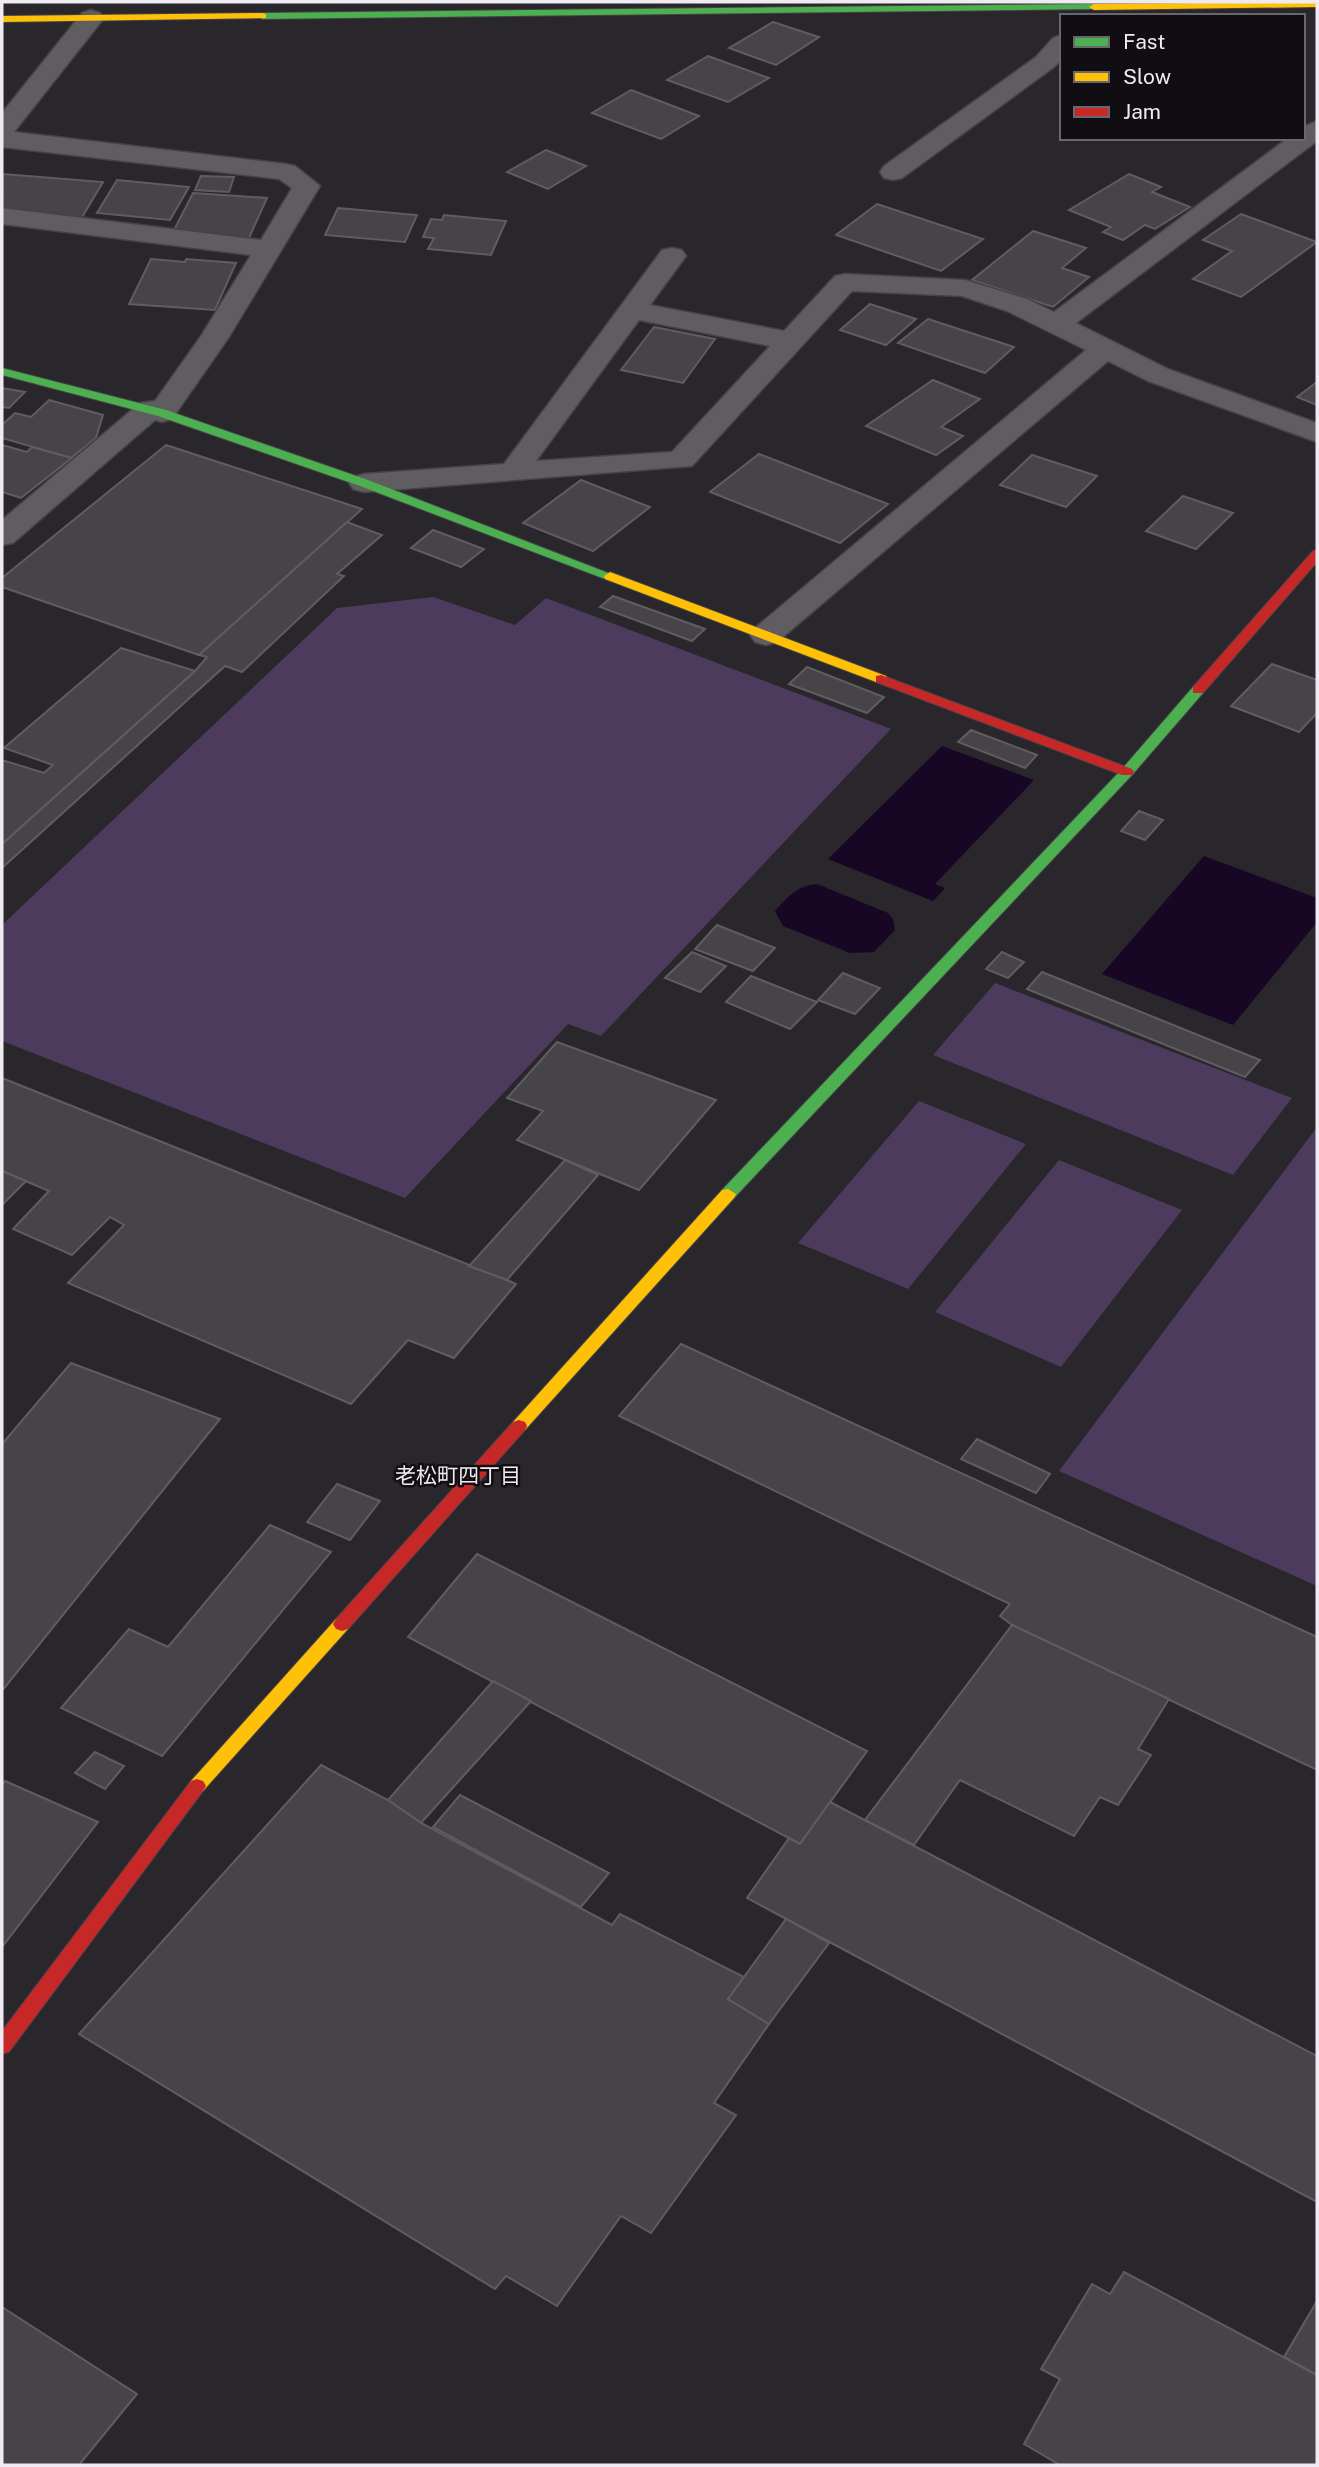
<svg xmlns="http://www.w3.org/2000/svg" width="1319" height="2467" viewBox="0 0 1319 2467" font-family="'Public Sans','Noto Sans JP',sans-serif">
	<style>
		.green { fill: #4c3b5c }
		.water { fill: #180625 }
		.building { fill: #464448; stroke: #5f5c62; stroke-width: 2 }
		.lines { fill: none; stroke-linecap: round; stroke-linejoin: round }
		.street-casing { stroke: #454247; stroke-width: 3 }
		.fast-casing { stroke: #454247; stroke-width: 2 }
		.slow-casing { stroke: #454247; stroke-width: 2 }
		.jam-casing { stroke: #454247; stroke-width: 2 }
		.street { fill: #5f5d60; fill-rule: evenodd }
		.fast { fill: #4caf50; fill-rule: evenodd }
		.slow { fill: #ffc107; fill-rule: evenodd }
		.jam { fill: #c62828; fill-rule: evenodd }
		.labels { text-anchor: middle; stroke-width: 5; stroke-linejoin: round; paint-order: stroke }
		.neighbourhood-label { font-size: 21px; fill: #efebf2; stroke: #100e13 }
	</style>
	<rect width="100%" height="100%" fill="#29262c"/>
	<g class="green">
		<path d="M433 597 515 625 546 598 891 729 601 1036 568 1024 405 1198 2 1041V925L337 608Z"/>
		<path d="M995 983 1292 1098 1233 1175 933 1055Z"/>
		<path d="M919 1101 1026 1144 908 1289 798 1243Z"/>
		<path d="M1317 1127V1586L1059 1471Z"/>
		<path d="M1059 1160 1182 1210 1061 1367 935 1312Z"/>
	</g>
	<g class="water">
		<path d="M942 746 1034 780 935 884 945 888 933 901 828 859Z"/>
		<path d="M1204 856 1317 898V922L1233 1025 1102 974Z"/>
		<path d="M817 884 888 913 893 919 895 930 874 952 850 953 783 926 775 911C789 896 796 886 817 884Z"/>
	</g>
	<g class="building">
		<path d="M773 22 819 37 776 65 729 48Z"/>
		<path d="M708 56 769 78 728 102 667 80Z"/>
		<path d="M631 90 699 116 661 139 592 113Z"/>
		<path d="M546 150 586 166 548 189 507 172Z"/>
		<path d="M3 174 103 182 81 219 2 212Z"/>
		<path d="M1129 174 1161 187 1152 192 1190 207 1155 229 1145 225 1123 240 1103 232 1111 227 1069 210Z"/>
		<path d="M201 176 234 177 229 192 195 190Z"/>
		<path d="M117 180 189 187 170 220 97 213Z"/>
		<path d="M193 193 267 198 249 238 173 232Z"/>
		<path d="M877 204 983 239 941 271 836 235Z"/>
		<path d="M338 208 417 215 405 242 325 235Z"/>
		<path d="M1241 214 1317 242 1241 297 1193 279 1232 251 1203 240Z"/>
		<path d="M444 215 506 221 491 255 428 249 434 238 423 237 431 219 442 220Z"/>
		<path d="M1033 231 1086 248 1062 268 1089 277 1053 307 972 280Z"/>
		<path d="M151 259 185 262 186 259 236 263 215 310 129 304Z"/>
		<path d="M870 304 916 319 886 345 840 330Z"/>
		<path d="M928 319 1014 347 985 373 898 343Z"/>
		<path d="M654 327 715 339 683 383 621 370Z"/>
		<path d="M933 380 980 399 941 427 963 436 936 455 866 426Z"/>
		<path d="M1317 382V405L1297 397Z"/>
		<path d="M2 388 25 392 9 408 2 407Z"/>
		<path d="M49 400 103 415 96 438 71 458 2 438V425L15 413 31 417Z"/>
		<path d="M2 445 27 452 32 447 72 458 21 498 2 492Z"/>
		<path d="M166 445 362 509 199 655 2 587V578Z"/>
		<path d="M759 454 888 504 840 543 710 492Z"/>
		<path d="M1032 455 1097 476 1066 507 1000 485Z"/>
		<path d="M581 480 650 507 593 551 523 523Z"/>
		<path d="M1183 496 1233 513 1196 549 1146 531Z"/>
		<path d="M347 522 382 535 337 574 344 576 242 672 225 666 2 868V844L195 671 207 657 199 655Z"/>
		<path d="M433 530 484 549 461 567 411 548Z"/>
		<path d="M613 596 705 629 692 641 600 607Z"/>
		<path d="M121 648 195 671 2 844V760L44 773 53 765 4 748Z"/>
		<path d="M1272 664 1317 680V713L1299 732 1231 706Z"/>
		<path d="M807 667 884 697 867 713 789 684Z"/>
		<path d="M971 730 1037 755 1025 768 958 742Z"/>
		<path d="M1139 811 1163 820 1145 840 1121 831Z"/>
		<path d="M717 925 775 948 753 971 695 949Z"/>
		<path d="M692 952 726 966 700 992 665 978Z"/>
		<path d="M1002 952 1024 962 1008 978 986 969Z"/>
		<path d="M1042 972 1260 1060 1245 1077 1027 989Z"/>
		<path d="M843 973 880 988 855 1014 818 1000Z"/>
		<path d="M751 976 817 1002 790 1029 726 1002Z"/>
		<path d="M557 1042 716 1100 639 1190 517 1140 543 1111 507 1098Z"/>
		<path d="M2 1078 507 1280 516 1284 454 1358 408 1340 351 1404 68 1283 124 1225 110 1217 72 1255 13 1229 49 1191 2 1171Z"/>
		<path d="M565 1160 598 1175 507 1280 469 1266Z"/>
		<path d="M2 1171 26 1181 2 1205Z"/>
		<path d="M681 1344 1317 1637V1770L1012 1625 1000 1616 1010 1604 619 1416Z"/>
		<path d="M71 1363 220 1419 2 1691V1444Z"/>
		<path d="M977 1439 1050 1474 1036 1493 961 1459Z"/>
		<path d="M337 1484 380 1501 350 1540 307 1522Z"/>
		<path d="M270 1525 331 1552 162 1756 61 1708 129 1629 168 1647Z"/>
		<path d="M477 1554 867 1751 800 1844 408 1637Z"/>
		<path d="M1012 1625 1169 1699 1138 1749 1151 1755 1118 1805 1100 1797 1074 1836 960 1780 914 1845 865 1820Z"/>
		<path d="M493 1681 531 1701 421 1823 388 1800Z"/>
		<path d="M95 1752 124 1766 105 1789 75 1773Z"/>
		<path d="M321 1765 388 1800 421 1823 612 1925 620 1914 744 1977 728 1999 769 2024 714 2103 736 2115 651 2233 621 2216 557 2306 506 2276 495 2289 79 2034Z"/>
		<path d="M5 1781 98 1822 2 1947V1785Z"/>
		<path d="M460 1795 609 1873 581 1907 433 1827Z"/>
		<path d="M830 1802 1317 2056V2202L747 1898 789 1838 800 1844Z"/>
		<path d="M786 1919 829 1943 769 2024 728 1999Z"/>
		<path d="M1124 2272 1317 2375V2465H1060L1024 2444 1060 2379 1041 2369 1092 2284 1110 2294Z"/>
		<path d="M1317 2301V2375L1284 2357Z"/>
		<path d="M2 2307 137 2394 79 2465H2Z"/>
	</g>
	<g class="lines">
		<defs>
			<g id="street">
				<path d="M91 10 100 13 104 18 14 132 286 164 295 166 320 186 229 337 172 419 162 422 155 420 13 543 2 545V520L140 403 155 401 201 336 251 255 2 224V208L261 240 292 188 279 179 2 147V113L82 13Z"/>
				<path d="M1062 35V59L1054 67 902 178 893 180 884 178 880 172 884 166 1036 57 1053 38Z"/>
				<path d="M1317 121V141L1076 323 1168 369 1317 423V442L1148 381 1108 361 777 642 766 645 755 642 750 635 755 628 1086 350 1007 311 962 296 852 291 692 466 364 492 353 489 349 483 353 477 364 474 504 464 662 250 672 248 682 250 686 256 650 305 784 331 835 276 845 274 965 280 1027 299 1054 312 1288 138H1303V127ZM639 320 770 346 672 452 536 461Z"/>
			</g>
			<g id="fast">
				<path d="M1094 4 1098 5V9L262 19 257 16 262 13Z"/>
				<path d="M2 368 166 410 368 480 616 576 610 580 605 579 360 486 158 416 2 375Z"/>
				<path d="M1198 686 1203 687V693L1132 775 734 1198H722L720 1194 722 1190 1122 769 1193 687Z"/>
			</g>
			<g id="slow">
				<path d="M1317 2V7L1094 10 1089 7 1094 4Z"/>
				<path d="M262 13 266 14V18L2 22V16Z"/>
				<path d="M610 572 886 676 888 679 881 683 876 682 605 579 604 576Z"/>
				<path d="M728 1189 736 1194 734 1198 525 1430H513L511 1426 513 1422 722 1190Z"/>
				<path d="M342 1617 348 1619 351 1624 348 1629 203 1791 197 1793 191 1791 188 1786 191 1781 336 1619Z"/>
			</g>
			<g id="jam">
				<path d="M1317 550V562L1203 693H1193V687L1313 551Z"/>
				<path d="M881 675 1132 769 1134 772 1132 775H1122L876 682V676Z"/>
				<path d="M519 1420 525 1422 527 1426 525 1430 348 1629 342 1631 336 1629 333 1624 336 1619 513 1422Z"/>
				<path d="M197 1779 203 1781 206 1786 203 1791 9 2052 2 2054V2031L191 1781Z"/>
			</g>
		</defs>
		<use href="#street" class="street-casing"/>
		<use href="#fast" class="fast-casing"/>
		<use href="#slow" class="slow-casing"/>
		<use href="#jam" class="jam-casing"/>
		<use href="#street" class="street"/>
		<use href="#fast" class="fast"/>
		<use href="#slow" class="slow"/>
		<use href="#jam" class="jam"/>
	</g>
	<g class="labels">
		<g class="neighbourhood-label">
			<text x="458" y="1483">老松町四丁目</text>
		</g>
	</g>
	<rect width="1319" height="2467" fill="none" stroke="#efebf2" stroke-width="7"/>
	<rect x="1060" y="14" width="245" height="126" fill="#100e13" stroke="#69666c" stroke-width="2"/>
	<rect x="1074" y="37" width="35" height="10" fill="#4caf50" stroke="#69666c" stroke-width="2"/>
	<text x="1123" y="49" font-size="21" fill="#efebf2">Fast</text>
	<rect x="1074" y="72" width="35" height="10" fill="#ffc107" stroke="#69666c" stroke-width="2"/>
	<text x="1123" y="84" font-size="21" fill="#efebf2">Slow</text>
	<rect x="1074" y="107" width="35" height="10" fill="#c62828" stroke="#69666c" stroke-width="2"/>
	<text x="1123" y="119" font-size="21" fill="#efebf2">Jam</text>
</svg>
